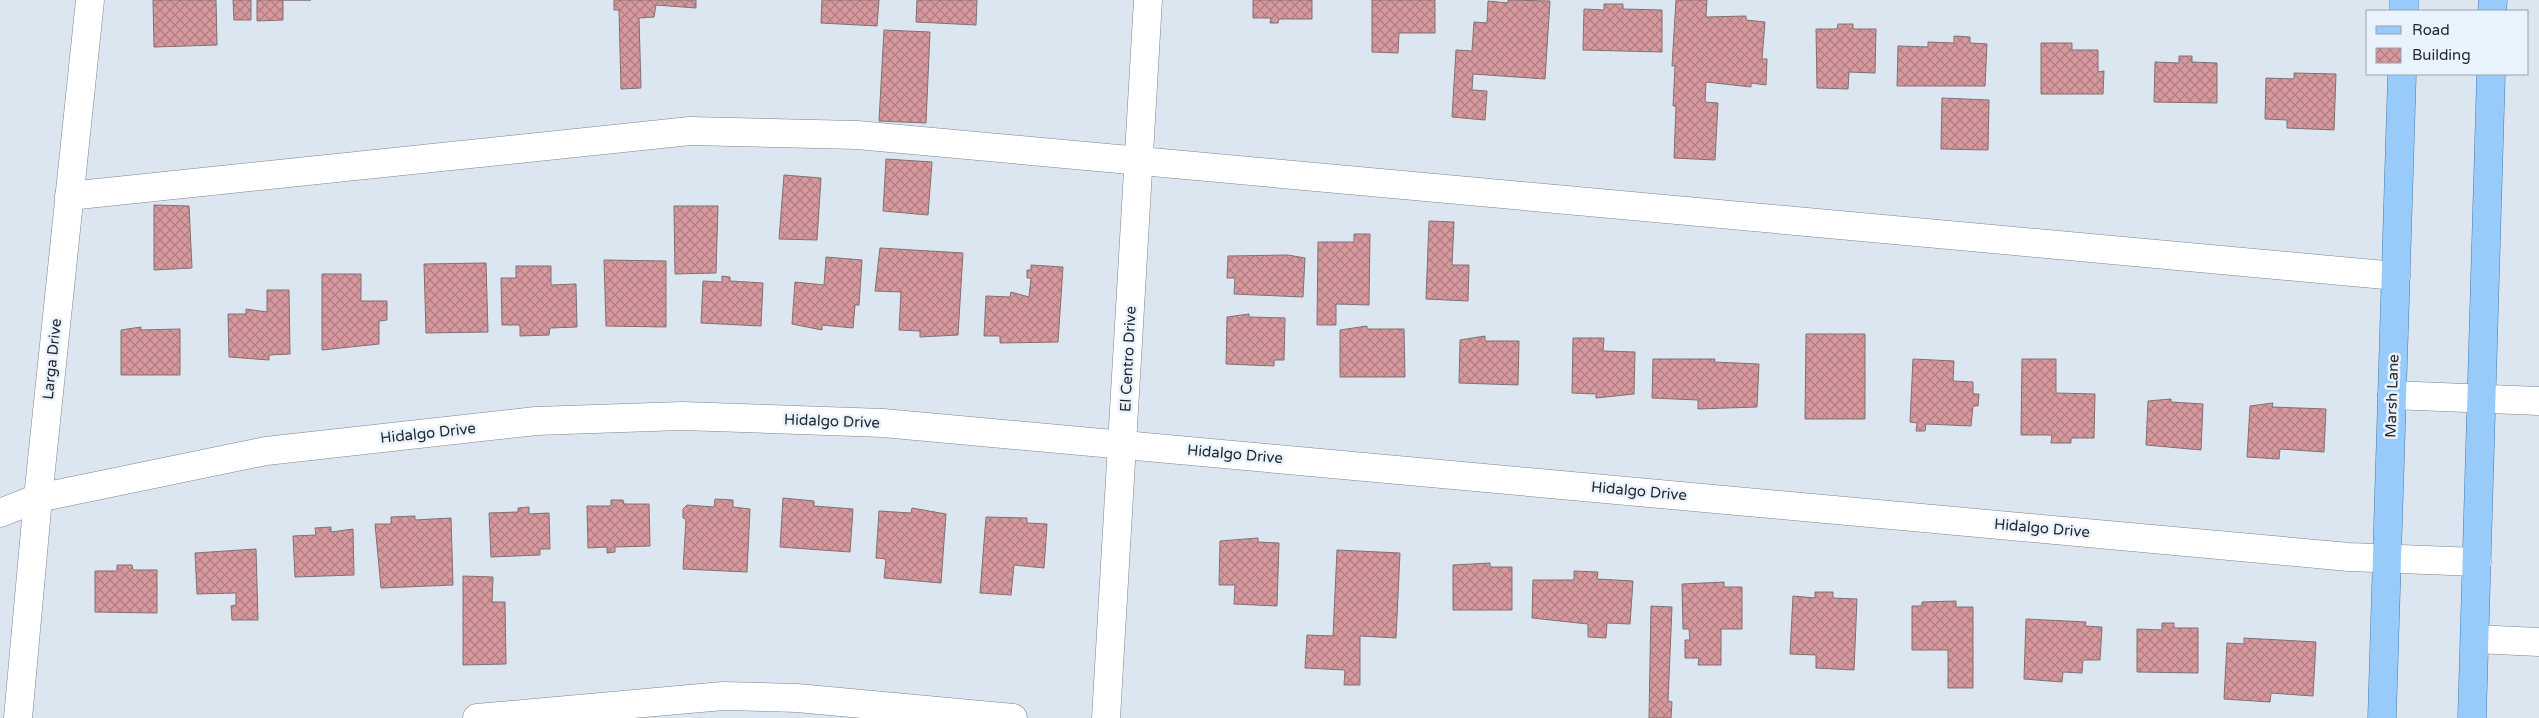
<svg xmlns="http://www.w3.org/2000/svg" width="2539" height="718" viewBox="0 0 2539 718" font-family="'Varela Round',sans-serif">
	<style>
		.building { fill: url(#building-cross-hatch); stroke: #807172 }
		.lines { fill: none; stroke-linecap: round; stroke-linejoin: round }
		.minor-casing { stroke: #7b858e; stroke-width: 29 }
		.major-casing { stroke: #437cb0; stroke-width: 29 }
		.minor { stroke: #fff; stroke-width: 28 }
		.major { stroke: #98cbfa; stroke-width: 28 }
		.labels { text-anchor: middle; stroke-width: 5; stroke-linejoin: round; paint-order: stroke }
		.street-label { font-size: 15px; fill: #24282c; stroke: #e9f3fe }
	</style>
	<defs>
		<pattern id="building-cross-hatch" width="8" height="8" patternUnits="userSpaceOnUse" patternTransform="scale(1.25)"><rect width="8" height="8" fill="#d7999e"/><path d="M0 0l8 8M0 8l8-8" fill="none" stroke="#ae7d81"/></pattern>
	</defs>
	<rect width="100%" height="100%" fill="#dce6f1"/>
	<g class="building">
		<path d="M153 0H216L217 45 154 47Z"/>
		<path d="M233 0H251V20H234Z"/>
		<path d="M257 0H311H283V20L257 21Z"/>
		<path d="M614 0H696V8L656 5 654 17 639 18 641 88 621 89 619 10H614Z"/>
		<path d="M822 0H879L877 26 821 23Z"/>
		<path d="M917 0H977L976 25 916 22Z"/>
		<path d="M1253 0H1312V19H1279L1278 23H1270L1271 18H1253Z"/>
		<path d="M1372 0H1435V33H1399L1398 53 1372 52Z"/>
		<path d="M1508 0 1550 1 1545 79 1473 74 1472 90 1487 91 1485 120 1452 117 1456 50 1472 51 1474 22 1487 23 1488 1 1508 3Z"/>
		<path d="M1676 0H1707L1706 17 1746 16V20L1765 22 1762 59H1767L1766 85 1751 83V87L1706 82 1705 102 1718 103 1715 160 1674 158 1676 106H1673L1675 66H1672Z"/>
		<path d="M1604 4H1623V9L1662 10V52L1583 50 1584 9 1604 10Z"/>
		<path d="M1838 24H1853V29H1876L1875 73 1849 72 1848 89 1817 88 1816 29H1837Z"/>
		<path d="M884 30 930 32 926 123 879 121Z"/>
		<path d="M1954 36 1970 37V43L1987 44 1985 86H1897L1898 46 1928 47V42L1954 43Z"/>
		<path d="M2041 43H2072V50H2098V72L2104 71 2103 94H2041Z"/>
		<path d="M2179 56H2192V62L2217 63V103L2154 102 2155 62 2179 63Z"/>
		<path d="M2294 73 2336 74 2334 130 2287 128V120L2265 119 2266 78 2294 79Z"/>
		<path d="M1942 98 1989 100 1988 150 1941 149Z"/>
		<path d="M886 159 932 162 928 215 883 211Z"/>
		<path d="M784 175 821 178 817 240 779 239Z"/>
		<path d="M154 205 189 206 192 268 154 270Z"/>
		<path d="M674 206H718L716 273 675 274Z"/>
		<path d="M1429 221 1454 222 1452 265H1469L1468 301 1426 299Z"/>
		<path d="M1354 234H1370L1369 305 1336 304V325H1317L1318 242H1354Z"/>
		<path d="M880 248 963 253 958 335 920 337V331L899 330 901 292 875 291Z"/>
		<path d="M1288 255 1305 258 1303 297 1234 294 1235 278H1227L1228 256Z"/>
		<path d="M826 257 862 260 859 305H855L853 328 822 325V330L792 324 795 282 824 285Z"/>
		<path d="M604 260 666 261V327L606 326Z"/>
		<path d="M486 263 488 332 426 333 424 264Z"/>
		<path d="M1031 265 1063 267 1058 342 1000 343V336H984L986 296 1010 297 1011 292 1029 297 1031 278H1027V270H1031Z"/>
		<path d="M516 266H551V285L576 284 577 327 550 328 549 335 520 336V325H502L501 278H516Z"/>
		<path d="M322 274H361V301H387V320L379 321V344L322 350Z"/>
		<path d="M722 276 730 277V281L763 283 761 326 701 323 703 281 722 282Z"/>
		<path d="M267 290H289L290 354 269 355V360L229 357 228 314H246V309L267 312Z"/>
		<path d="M1249 314V317L1285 318 1284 360H1274V366L1226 364 1227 317Z"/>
		<path d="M1367 326V329H1404L1405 377H1340V330Z"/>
		<path d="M141 327V330L180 329V375H121V330Z"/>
		<path d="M1806 334H1865V419H1805Z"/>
		<path d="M1485 336V341H1519L1518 385 1459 383 1460 340Z"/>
		<path d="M1573 338H1604L1603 351 1635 352 1634 394 1596 398V394L1572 393Z"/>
		<path d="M1653 359H1715L1714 362 1759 364 1757 407 1698 409V400L1652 398Z"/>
		<path d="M1913 359 1954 361 1953 381 1973 382V394H1979L1978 406H1973L1971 426 1926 424 1925 431H1916L1917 423 1910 422Z"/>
		<path d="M2022 359H2056V393L2095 394 2094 438H2071V443H2051L2052 435H2021Z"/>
		<path d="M2171 399V402L2203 404 2201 450 2146 445 2148 401Z"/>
		<path d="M2273 403 2272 407 2326 409 2324 452 2280 449 2279 459 2247 457 2250 406Z"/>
		<path d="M783 498 814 501V506L853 509 850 552 780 547Z"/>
		<path d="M715 499 733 500V507L750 509 747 572 683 569 686 519 683 518V509L687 505 714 507Z"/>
		<path d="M611 500H623L624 504H649L650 546 615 547V552L607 553V547L588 548 587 506H611Z"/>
		<path d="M529 507V514L549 513 550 549H540V555L491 557 489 513 518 512V508Z"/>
		<path d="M912 508 946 514 941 583 884 578 886 559 876 558 879 511 911 513Z"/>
		<path d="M415 516V520L451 518 453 585 381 588 375 524H391V517Z"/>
		<path d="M986 517 1027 518V523L1047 524 1044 568 1014 565 1011 595 980 593Z"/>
		<path d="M331 527V532L353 529 354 575 295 577 293 536 316 535 315 528Z"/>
		<path d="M1258 538V542L1279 543 1277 606 1234 604 1235 585H1219L1220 541Z"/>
		<path d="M256 549 258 620H232L231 606 236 605V593L197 594 195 553Z"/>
		<path d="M1337 550 1400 553 1396 638 1360 636V685H1344L1345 670 1305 668 1307 635 1333 636Z"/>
		<path d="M1490 563V567H1512V610H1453V565Z"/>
		<path d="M117 565H132L133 570H157V613L95 612V571H117Z"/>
		<path d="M1574 571 1598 572 1597 579 1633 581 1630 624 1607 623 1606 638 1588 637V624L1532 618 1533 580H1574Z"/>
		<path d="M463 576 493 577 492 602H505L506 664 463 665Z"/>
		<path d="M1724 582V587H1742V629H1721V665H1698L1699 658H1685V640H1690L1689 629H1683L1682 584Z"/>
		<path d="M1815 592H1833V598L1857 599 1854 670 1816 668V655L1790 654 1793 596 1815 598Z"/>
		<path d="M1956 601V607H1973V688H1948V650H1912V606H1922V602Z"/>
		<path d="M1651 606 1672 607 1668 701 1672 702 1671 718H1649Z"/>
		<path d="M2026 619 2086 622 2085 626 2102 627 2100 660H2083L2082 673 2063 672 2062 682 2024 679Z"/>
		<path d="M2162 623H2174V628H2198V673L2137 672V629L2162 630Z"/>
		<path d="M2244 638 2316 642 2313 696 2271 693 2270 702 2224 699 2227 643 2244 644Z"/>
	</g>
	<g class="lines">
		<defs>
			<g id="minor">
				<path d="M69 196 690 131 857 135 2396 276"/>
				<path d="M2392 395 2539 401"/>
				<path d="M0 513 38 498 266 451 536 421 682 416 883 423 2349 557 2477 562"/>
				<path d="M2475 639 2539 642"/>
				<path d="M18 718 38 498 90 0"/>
				<path d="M477 718 723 696 797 698 1013 718"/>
				<path d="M1106 718 1148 0"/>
			</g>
			<g id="major">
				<path d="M2404 11V0"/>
				<path d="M2492 11 2493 0"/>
				<path d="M2382 718 2402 74"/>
				<path d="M2472 718 2491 74"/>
			</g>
		</defs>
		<use href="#minor" class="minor-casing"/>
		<use href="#major" class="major-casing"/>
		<use href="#minor" class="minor"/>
		<use href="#major" class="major"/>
	</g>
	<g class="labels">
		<g class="street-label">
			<text transform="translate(52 359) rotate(-84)" y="5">Larga Drive</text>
			<text transform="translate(1128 359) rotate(-87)" y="5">El Centro Drive</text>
			<text transform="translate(2392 396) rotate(-88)" y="5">Marsh Lane</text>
			<text transform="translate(832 421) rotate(2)" y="5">Hidalgo Drive</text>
			<text transform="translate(428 433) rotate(-6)" y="5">Hidalgo Drive</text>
			<text transform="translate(1235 454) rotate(5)" y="5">Hidalgo Drive</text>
			<text transform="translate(1639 491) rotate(5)" y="5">Hidalgo Drive</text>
			<text transform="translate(2042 528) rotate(5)" y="5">Hidalgo Drive</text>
		</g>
	</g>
	<rect x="2366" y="10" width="162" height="65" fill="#e9f3fe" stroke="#9aa2aa"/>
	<rect x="2376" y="26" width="25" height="8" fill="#98cbfa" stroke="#9aa2aa"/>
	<text x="2412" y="35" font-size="15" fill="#24282c">Road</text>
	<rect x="2376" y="48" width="25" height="15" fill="url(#building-cross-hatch)" stroke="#9aa2aa"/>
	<text x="2412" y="60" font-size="15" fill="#24282c">Building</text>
</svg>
